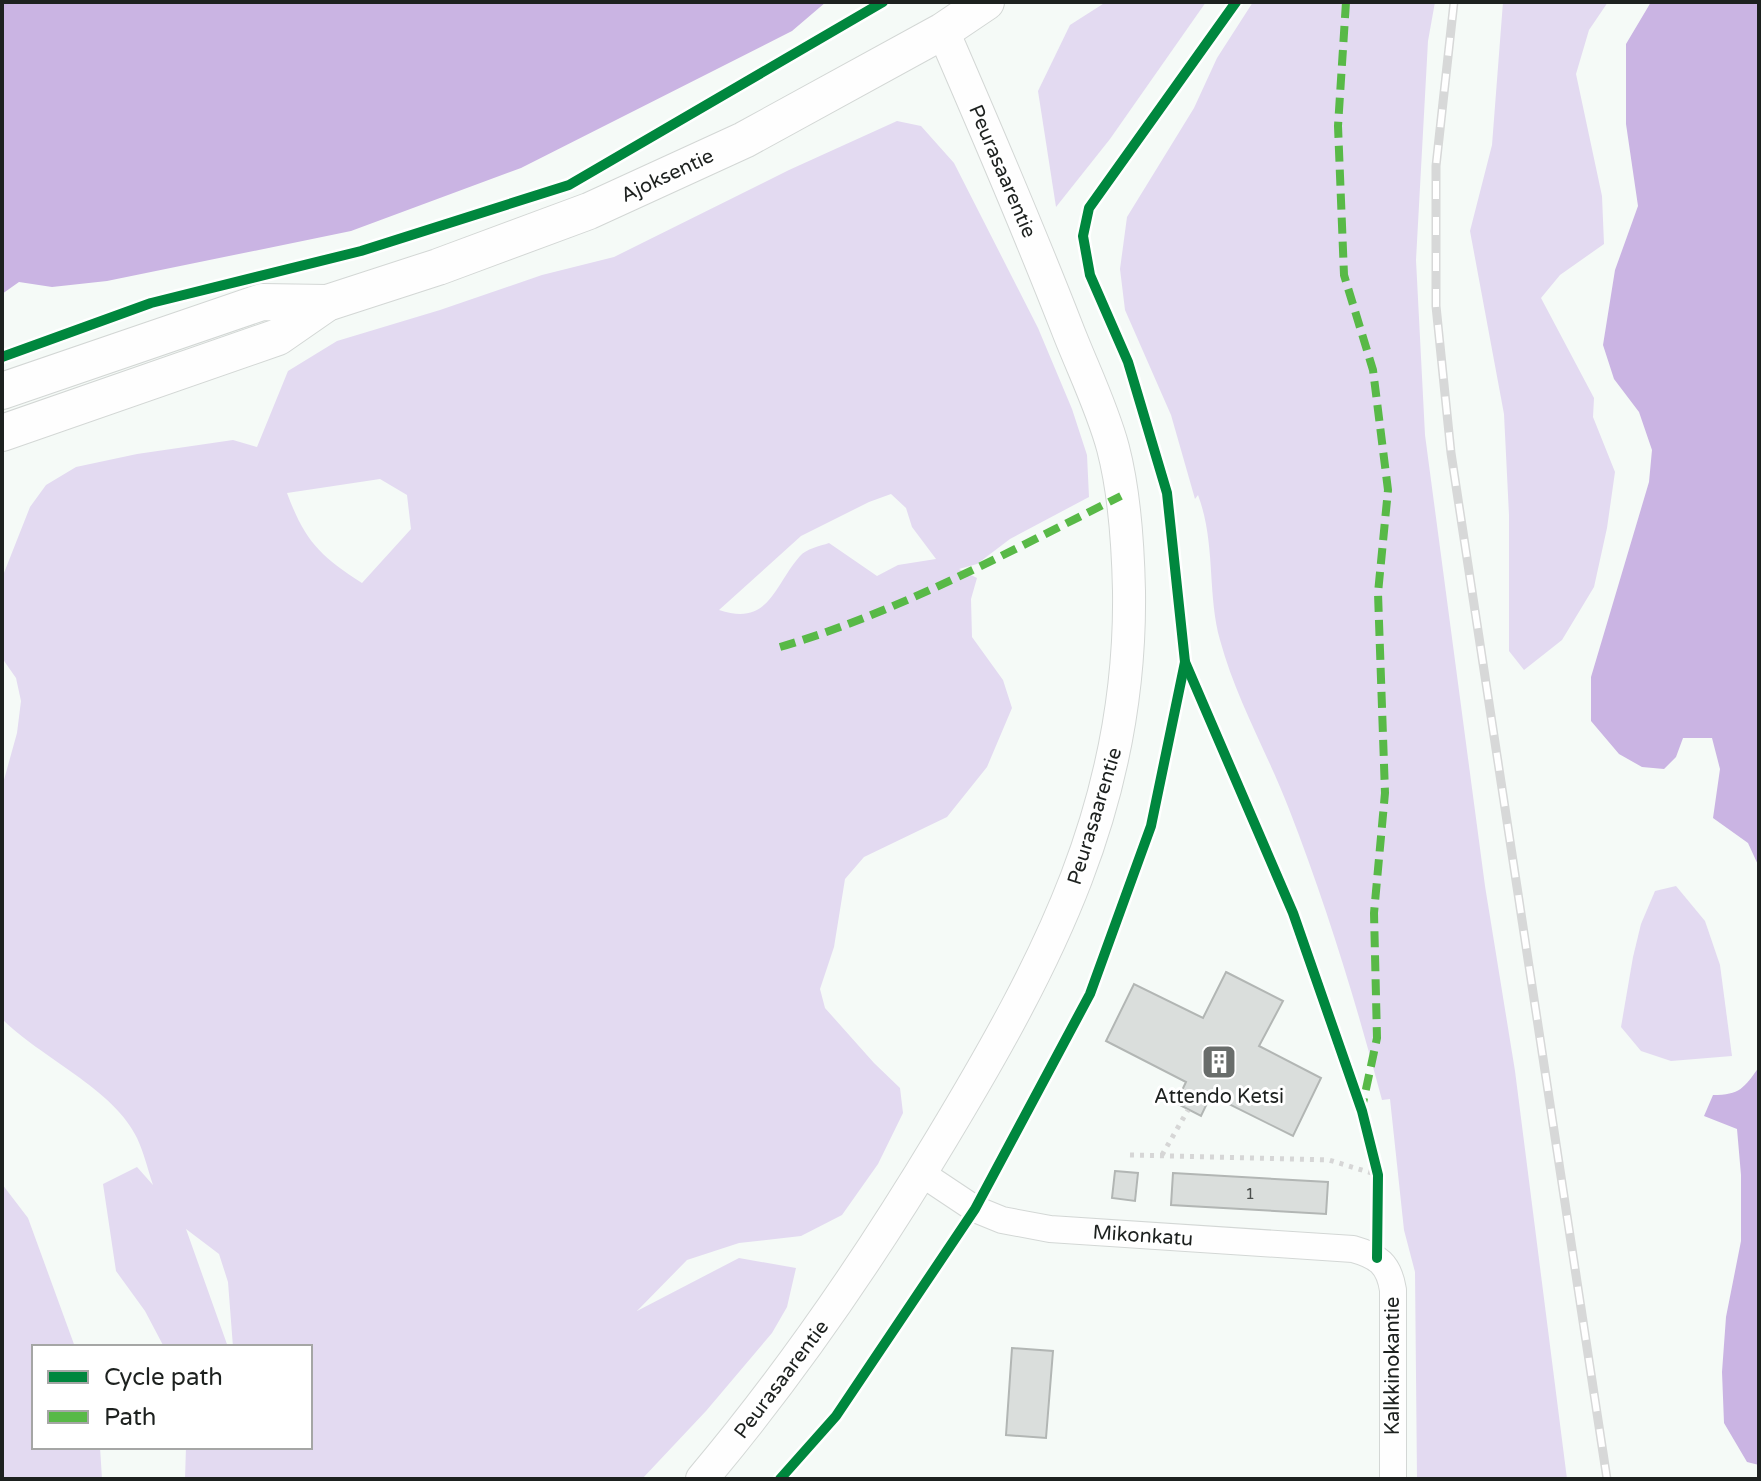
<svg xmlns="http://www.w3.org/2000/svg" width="1761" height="1481" viewBox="0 0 1761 1481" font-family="'Varela Round',sans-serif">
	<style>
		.green { fill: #e3daf1; fill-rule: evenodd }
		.water { fill: #cab4e3 }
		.building { fill: #dadedc; stroke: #b2b6b4; stroke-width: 2 }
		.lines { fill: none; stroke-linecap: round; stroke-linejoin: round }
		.minor-casing { stroke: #d3d7d5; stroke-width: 28 }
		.tertiary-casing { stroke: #d3d7d5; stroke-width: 34 }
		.secondary-casing { stroke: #d3d7d5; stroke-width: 38 }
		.path { stroke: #d6d6d6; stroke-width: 5; stroke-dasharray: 4 6; stroke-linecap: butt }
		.minor { stroke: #fefefe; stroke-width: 26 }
		.tertiary { stroke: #fefefe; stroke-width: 32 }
		.secondary { stroke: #fefefe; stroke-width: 36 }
		.rail-casing { stroke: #d7d8d8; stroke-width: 9 }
		.rail { stroke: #fff; stroke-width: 6; stroke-dasharray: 18; stroke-linecap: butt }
		.quiet { stroke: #58b947; stroke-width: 8; stroke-dasharray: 16 8; stroke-linecap: butt }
		.cycleway-casing { stroke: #fff; stroke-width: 15 }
		.cycleway { stroke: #00873e; stroke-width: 10 }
		.labels { text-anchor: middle; stroke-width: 6; stroke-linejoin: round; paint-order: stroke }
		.number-label { font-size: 16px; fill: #4c504e }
		.street-label { font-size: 20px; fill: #1d211f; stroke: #fff }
		.poi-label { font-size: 20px; fill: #1d211f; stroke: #fff }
	</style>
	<rect width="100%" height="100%" fill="#f5faf7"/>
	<g class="green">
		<path d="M1106 2H1206L1110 139 1056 207 1038 91 1070 25Z"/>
		<path d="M1253 2H1435L1428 41 1416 260 1425 435 1485 886 1515 1071 1567 1479H1417L1415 1272 1404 1230 1390 1099 1382 1100C1356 1002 1326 904 1289 809 1267 752 1236 699 1220 640 1207 593 1216 543 1198 495L1195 499 1171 415 1125 310 1120 269 1127 217 1194 108 1217 58Z"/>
		<path d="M1503 2H1608L1589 30 1576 74 1602 196 1604 244 1560 275 1541 298 1594 398 1593 417 1615 472 1607 528 1594 587 1562 640 1524 670 1509 651V515L1504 414 1470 231 1492 145Z"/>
		<path d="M897 121 921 126 954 163 1038 328 1072 409 1087 455 1089 497 1010 539 977 564 959 569 977 578 971 599 972 637 1003 680 1012 708 987 767 947 817 864 857 845 879 834 947 820 989 825 1008 874 1063 900 1088 903 1113 878 1164 842 1215 801 1236 739 1243 687 1260 637 1311 739 1258 796 1268 787 1307 772 1333 706 1411 642 1479H185L186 1447H310V1347H233L228 1282 219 1254 186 1229 228 1347H164L145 1311 116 1271 103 1184 137 1167 153 1185C148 1170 144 1153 137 1138 115 1090 40 1057 2 1019V787L17 733 21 701 16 678 2 658V578L30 507 46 485 76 467 137 454 233 440 257 447 288 371 337 341 440 310 542 275 614 257 789 170ZM380 479 407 495 411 529 362 583C319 555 305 541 287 493ZM891 494 906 508 912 527 936 559 898 565 877 576 829 543C820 546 806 549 800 556 773 587 769 627 719 610L801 536 869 502Z"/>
		<path d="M1676 886 1705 921 1720 965 1732 1056 1671 1061 1641 1051 1621 1027 1633 957 1641 924 1655 891Z"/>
		<path d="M2 1184 28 1218 75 1347H34V1447H100L102 1479H2Z"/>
	</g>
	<g class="water">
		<path d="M2 2H826L792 31 521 168 351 231 107 281 52 287 19 282 2 294Z"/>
		<path d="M1651 2H1759V867L1748 843 1713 818 1720 769 1712 738H1683L1676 757 1664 769 1642 767 1619 754 1591 721V677L1649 482 1652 450 1639 412 1614 379 1603 345 1615 270 1638 206 1626 124V44Z"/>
		<path d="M1759 1067V1465L1747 1462 1724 1423 1722 1372 1726 1317 1741 1241V1175L1737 1129 1704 1116 1713 1095C1740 1095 1744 1088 1759 1067Z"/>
	</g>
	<g class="building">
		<path d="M1226 972 1283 1001 1259 1046 1321 1078 1293 1136 1211 1095 1201 1116 1176 1103 1186 1082 1106 1041 1134 984 1203 1018Z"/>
		<path d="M1115 1171 1138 1173 1135 1201 1112 1198Z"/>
		<path d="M1173 1173 1328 1182 1326 1214 1171 1205Z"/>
		<path d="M1012 1348 1053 1351 1046 1438 1006 1435Z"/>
	</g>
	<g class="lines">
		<defs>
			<path id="minor" d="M921 1173 975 1209 1002 1220 1050 1229 1353 1249C1378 1256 1389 1264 1393 1290V1479"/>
			<path id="tertiary" d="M702 1479C792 1372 870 1258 942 1138 1048 962 1132 803 1129 591 1128 544 1125 494 1113 448 1102 407 1082 367 1067 328 1028 228 986 130 943 31"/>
			<g id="secondary">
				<path d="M2 391 262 302 327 303"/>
				<path d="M2 433 278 337 327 303 438 267 589 211 744 140 943 31 986 2"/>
			</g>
		</defs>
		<use href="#minor" class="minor-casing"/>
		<use href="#tertiary" class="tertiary-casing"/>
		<use href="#secondary" class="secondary-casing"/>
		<g class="path">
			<path d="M1130 1155 1329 1160 1378 1175"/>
			<path d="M1162 1155 1188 1110"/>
		</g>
		<use href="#minor" class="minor"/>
		<use href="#tertiary" class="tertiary"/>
		<use href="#secondary" class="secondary"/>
		<defs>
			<path id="rail" d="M1454 2 1436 166V306L1451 453 1607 1479"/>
		</defs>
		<use href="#rail" class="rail-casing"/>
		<use href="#rail" class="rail"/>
		<g class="quiet">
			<path d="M1346 2 1338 126 1344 275 1373 370 1388 490 1378 593 1385 793 1374 913 1377 1038 1363 1103"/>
			<path d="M780 647C899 612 1010 551 1121 496"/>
		</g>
		<defs>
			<g id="cycleway">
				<path d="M1236 2 1089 208 1083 236 1090 275 1128 362 1167 493 1185 662 1293 913 1362 1111 1378 1175 1377 1258"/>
				<path d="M2 357 151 303 361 251 569 185 883 2"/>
				<path d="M780 1479 836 1416 975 1209 1090 994 1151 826 1185 662"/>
			</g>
		</defs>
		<use href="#cycleway" class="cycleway-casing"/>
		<use href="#cycleway" class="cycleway"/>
	</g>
	<defs>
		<symbol id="building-square" viewBox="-11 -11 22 22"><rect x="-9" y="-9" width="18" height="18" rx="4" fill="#696d6b" stroke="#fff"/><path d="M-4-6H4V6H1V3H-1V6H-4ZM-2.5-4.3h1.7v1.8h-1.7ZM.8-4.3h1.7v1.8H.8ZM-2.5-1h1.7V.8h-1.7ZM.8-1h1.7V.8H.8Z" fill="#fff"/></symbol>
	</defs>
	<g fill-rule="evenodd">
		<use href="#building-square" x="1199" y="1042" width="40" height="40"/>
	</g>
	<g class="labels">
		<g class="number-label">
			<text x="1250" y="1199">1</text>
		</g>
		<g class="street-label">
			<text transform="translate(1003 171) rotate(67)" y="7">Peurasaarentie</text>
			<text transform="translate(667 175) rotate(-25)" y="7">Ajoksentie</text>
			<text transform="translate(1094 816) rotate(-73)" y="7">Peurasaarentie</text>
			<text transform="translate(1143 1235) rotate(4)" y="7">Mikonkatu</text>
			<text transform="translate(1392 1366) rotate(-90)" y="7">Kalkkinokantie</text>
			<text transform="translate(781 1379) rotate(-53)" y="7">Peurasaarentie</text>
		</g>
		<g class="poi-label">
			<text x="1219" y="1103">Attendo Ketsi</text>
		</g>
	</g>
	<rect width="1761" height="1481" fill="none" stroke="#1d211f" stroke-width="8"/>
	<rect x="32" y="1345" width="280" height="104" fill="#ffffff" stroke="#a5a6a5" stroke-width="2"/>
	<rect x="48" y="1371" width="40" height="12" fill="#00873e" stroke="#a5a6a5" stroke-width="2"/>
	<text x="104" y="1385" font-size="24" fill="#1d211f">Cycle path</text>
	<rect x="48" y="1411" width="40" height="12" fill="#58b947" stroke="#a5a6a5" stroke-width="2"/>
	<text x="104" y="1425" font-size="24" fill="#1d211f">Path</text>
</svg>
